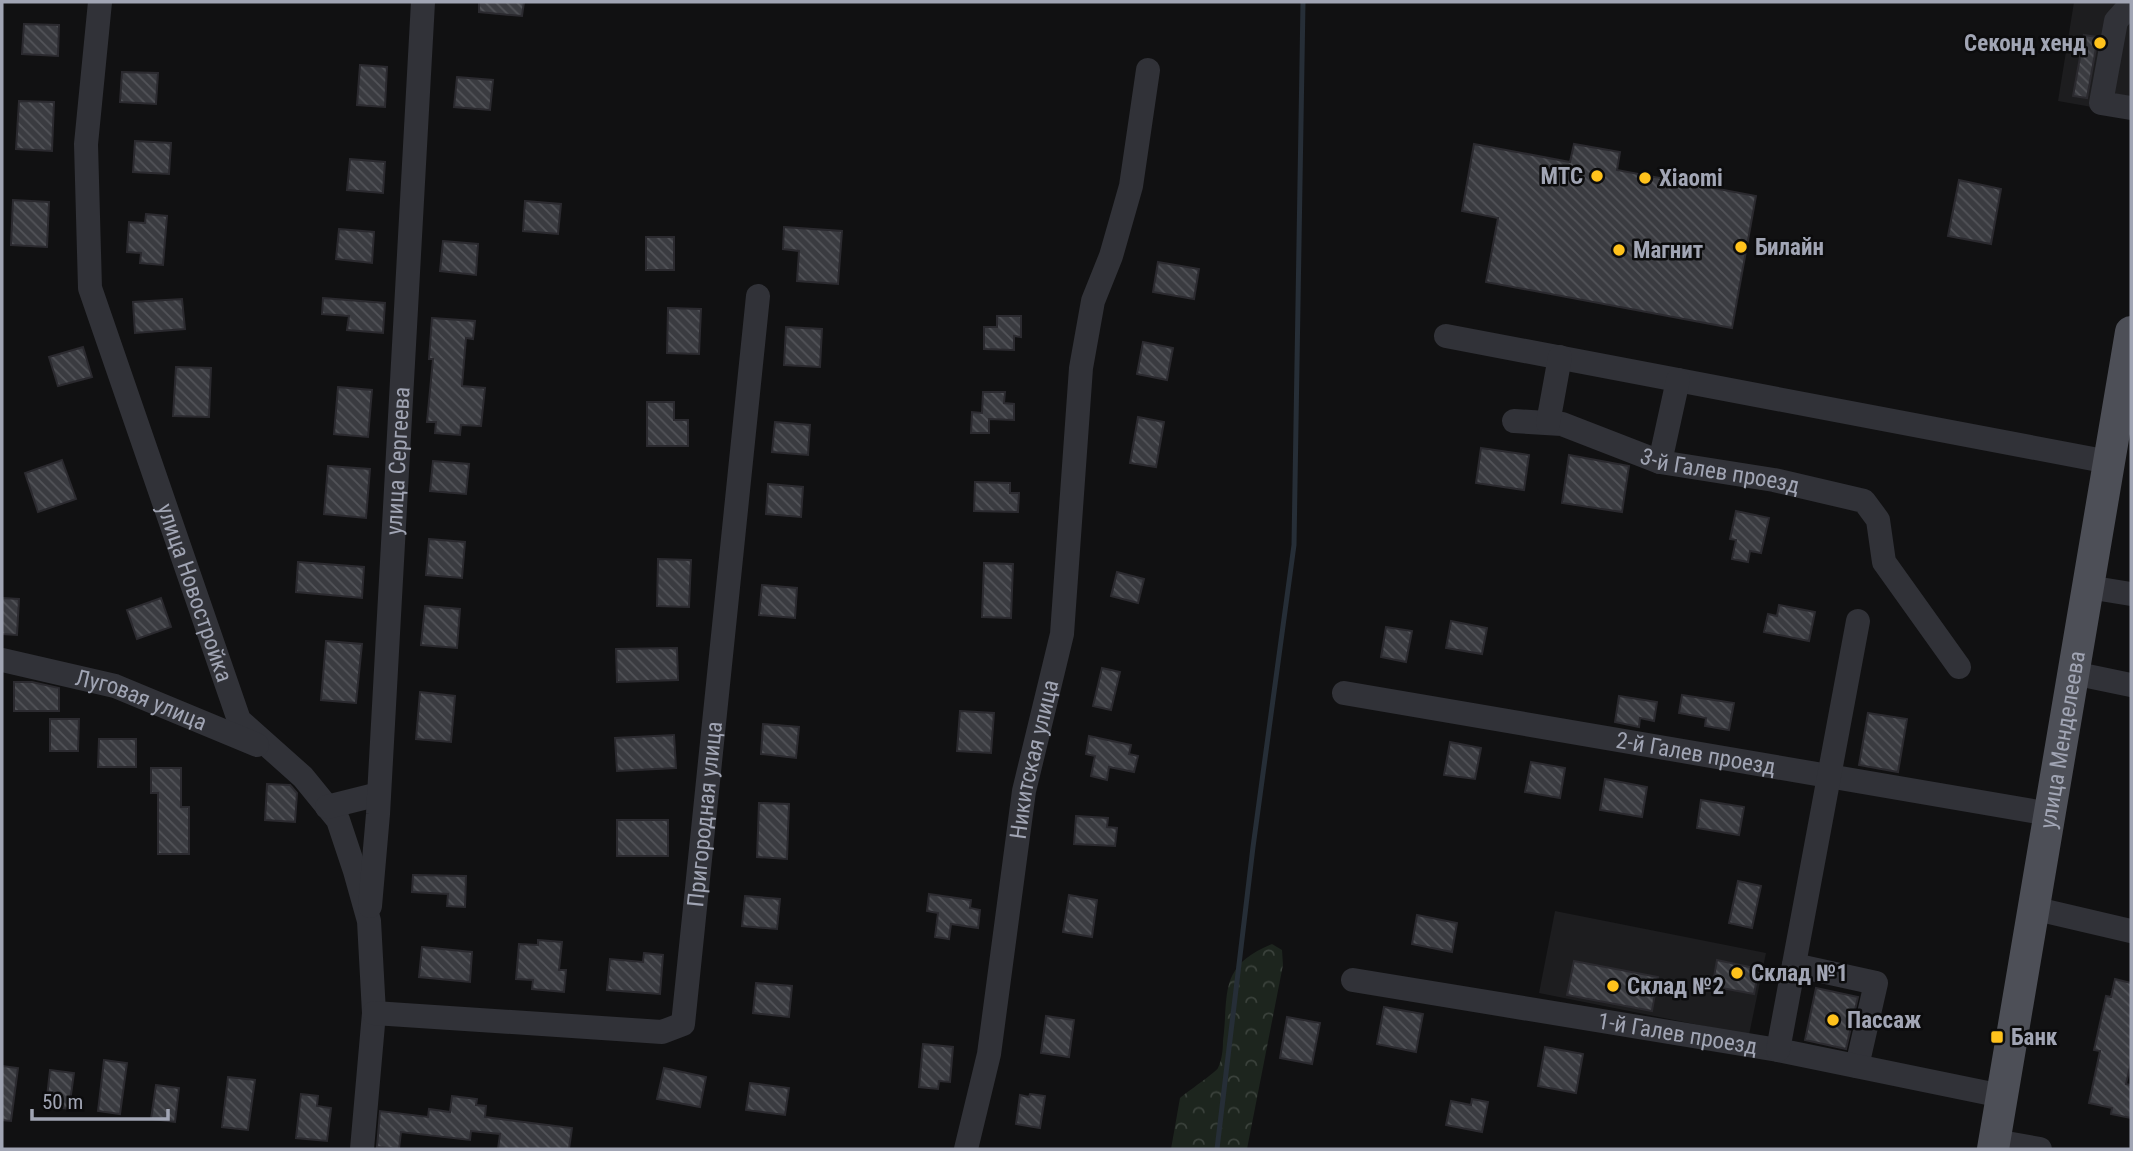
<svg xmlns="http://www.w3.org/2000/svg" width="2133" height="1151" viewBox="0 0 2133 1151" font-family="'Roboto Condensed',sans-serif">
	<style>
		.built { fill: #1d1d1f }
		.forest { fill: url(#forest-crowns) }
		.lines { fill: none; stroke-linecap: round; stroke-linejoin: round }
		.stream { stroke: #262e37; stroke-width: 5 }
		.building { fill: url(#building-back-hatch); stroke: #2b2a2f; stroke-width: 2 }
		.minor { stroke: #313238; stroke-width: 24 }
		.major { stroke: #4d4f57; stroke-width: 32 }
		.poi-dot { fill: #ffc21c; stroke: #0c0c0d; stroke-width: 2.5 }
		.labels { text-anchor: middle; stroke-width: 5; stroke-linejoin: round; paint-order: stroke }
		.poi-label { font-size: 23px; font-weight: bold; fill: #a1a5b4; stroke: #0c0c0d; text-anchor: start }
		.street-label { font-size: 23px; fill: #a1a5b4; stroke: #0c0c0d }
	</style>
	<defs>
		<pattern id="forest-crowns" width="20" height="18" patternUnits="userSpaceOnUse" patternTransform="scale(1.75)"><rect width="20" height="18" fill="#1d251e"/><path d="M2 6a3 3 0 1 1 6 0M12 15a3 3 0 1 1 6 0" fill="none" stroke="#3b423c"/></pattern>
		<pattern id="building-back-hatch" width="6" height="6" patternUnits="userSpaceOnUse" patternTransform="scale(1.75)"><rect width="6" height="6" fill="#3a3b40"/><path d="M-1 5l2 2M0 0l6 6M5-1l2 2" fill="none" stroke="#535459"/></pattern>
	</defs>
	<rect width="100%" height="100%" fill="#111112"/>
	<g class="built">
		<path d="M2074 2H2131V114L2058 101Z"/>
		<path d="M1555 911 1766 953 1749 1035 1539 993Z"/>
	</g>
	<path class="forest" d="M1272 944 1282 950 1283 965 1247 1149H1171L1180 1098C1187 1092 1216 1072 1218 1068 1222 1060 1223 1049 1223 1041 1229 993 1218 966 1272 944Z"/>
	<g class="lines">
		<path class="stream" d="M1217 1149 1253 847 1294 545 1303 2"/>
	</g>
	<g class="building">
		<path d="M479 2H524L522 16 479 12Z"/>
		<path d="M24 24 59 25 58 56 22 54Z"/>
		<path d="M2084 35 2098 37 2087 98 2073 96Z"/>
		<path d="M360 65 387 67 385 107 357 105Z"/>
		<path d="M122 72 158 73 156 104 120 102Z"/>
		<path d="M457 77 493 80 490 110 454 107Z"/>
		<path d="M19 101 54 102 52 151 16 149Z"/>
		<path d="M135 141 171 143 169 174 133 172Z"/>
		<path d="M1474 144 1570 162 1574 144 1620 152 1617 170 1756 196 1732 328 1486 282 1498 218 1462 211Z"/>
		<path d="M350 159 385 162 383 193 347 190Z"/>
		<path d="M1959 180 2001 189 1991 244 1948 236Z"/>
		<path d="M13 200 49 202 47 247 11 245Z"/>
		<path d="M525 201 561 204 558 234 523 231Z"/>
		<path d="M146 214 167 216 163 265 140 263 141 253 127 252 129 222 145 223Z"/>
		<path d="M784 227 842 231 838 284 797 281 799 251 783 249Z"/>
		<path d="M339 229 374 232 372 263 336 259Z"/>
		<rect x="646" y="237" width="28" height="33"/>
		<path d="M443 241 478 244 476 275 440 271Z"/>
		<path d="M1158 262 1199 269 1194 299 1153 292Z"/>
		<path d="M323 298 385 303 383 333 347 330 349 316 322 314Z"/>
		<path d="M182 299 185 329 135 333 133 302Z"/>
		<path d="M668 308 701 309 699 354 667 353Z"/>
		<path d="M997 316H1021V337L1014 336V350L984 349V327H997Z"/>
		<path d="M432 318 475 321 473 339 466 338 462 386 485 388 481 426 461 425 460 435 435 433 436 422H427L433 359H429Z"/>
		<path d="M786 327 822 329 820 367 784 365Z"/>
		<path d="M1143 342 1173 348 1167 380 1137 374Z"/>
		<path d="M83 347 92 377 58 386 49 357Z"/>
		<path d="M176 367 211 368 209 417 173 416Z"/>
		<path d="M338 387 372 390 368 437 334 434Z"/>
		<path d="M983 392H1005L1004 403 1014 404V420L989 419V433H971L972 412 982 413Z"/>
		<path d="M647 402H674V420H688V446H647Z"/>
		<path d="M1138 417 1164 422 1156 467 1130 463Z"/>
		<path d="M775 422 810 425 808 455 772 452Z"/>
		<path d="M1481 448 1529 455 1524 490 1476 483Z"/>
		<path d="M1569 455 1629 466 1622 512 1562 503Z"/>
		<path d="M62 460 76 499 38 512 25 473Z"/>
		<path d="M433 461 469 464 466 494 430 491Z"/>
		<path d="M328 466 370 469 366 518 324 514Z"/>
		<path d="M975 482 1010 483V493H1019L1018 512 974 511Z"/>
		<path d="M768 484 803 487 801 517 766 514Z"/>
		<path d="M1736 511 1769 518 1761 553 1750 551 1748 562 1732 559 1736 540 1730 539Z"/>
		<path d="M429 539 465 542 462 578 426 575Z"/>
		<path d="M658 559 691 560 689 607 657 606Z"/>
		<path d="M298 562 364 567 362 598 296 592Z"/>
		<path d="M984 563 1013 564 1011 618 982 617Z"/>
		<path d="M1117 572 1144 579 1138 603 1111 596Z"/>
		<path d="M762 585 797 588 795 618 759 615Z"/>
		<path d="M2 598 19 599 17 635 2 634Z"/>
		<path d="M161 598 171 627 137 639 127 610Z"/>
		<path d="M1779 605 1815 612 1809 641 1764 632 1768 614 1777 616Z"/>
		<path d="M425 606 460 609 457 648 421 645Z"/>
		<path d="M1451 621 1487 628 1482 654 1446 648Z"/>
		<path d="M1386 627 1412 631 1406 662 1381 657Z"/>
		<path d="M326 641 362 644 356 703 321 700Z"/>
		<path d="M677 648 678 680 617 682 616 649Z"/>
		<path d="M1102 668 1120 672 1111 710 1093 706Z"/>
		<path d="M14 682H32L59 688V711H14Z"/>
		<path d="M420 692 455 696 451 742 416 739Z"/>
		<path d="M1682 695 1734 703 1729 730 1705 726 1706 718 1679 713Z"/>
		<path d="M1619 696 1657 702 1654 721 1640 718 1639 727 1615 722Z"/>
		<path d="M960 711 994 713 991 753 957 751Z"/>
		<path d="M1868 713 1907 719 1898 772 1859 765Z"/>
		<path d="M50 719H79L78 751H50Z"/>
		<path d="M763 724 799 727 796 758 761 754Z"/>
		<path d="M674 735 676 768 617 771 615 738Z"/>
		<path d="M1089 736 1131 745 1129 754 1138 756 1134 772 1109 767 1107 780 1091 776 1095 756 1086 754Z"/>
		<path d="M99 739H136V767H98Z"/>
		<path d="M1450 742 1481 748 1475 779 1444 775Z"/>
		<path d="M1531 762 1565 768 1560 798 1525 792Z"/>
		<path d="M151 768H181V807H189V854H158V793H151Z"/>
		<path d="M1605 779 1647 787 1642 817 1600 810Z"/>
		<path d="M267 784 290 785 297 793 295 822 265 820Z"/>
		<path d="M1701 800 1744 807 1739 835 1697 828Z"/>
		<path d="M759 803 789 804 787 859 757 857Z"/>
		<path d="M1076 816 1108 818 1107 827 1117 828 1115 846 1074 844Z"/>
		<rect x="617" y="820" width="51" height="36"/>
		<path d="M413 875 466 876 465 907 447 906 448 894 412 892Z"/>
		<path d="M1738 881 1761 886 1752 928 1729 923Z"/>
		<path d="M929 894 971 900 970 908 980 910 978 928 951 924 949 939 935 937 938 913 927 911Z"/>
		<path d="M1069 895 1097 900 1092 937 1063 932Z"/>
		<path d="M745 896 780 899 777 929 742 926Z"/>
		<path d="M1417 915 1457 923 1452 952 1412 944Z"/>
		<path d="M538 940 562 942 559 970H566L564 992 532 989 533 980 516 979 519 944 538 945Z"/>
		<path d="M422 947 472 952 470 982 419 977Z"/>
		<path d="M644 953 663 955 660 994 607 990 610 959 643 962Z"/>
		<path d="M1717 960 1759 969 1754 994 1716 987 1718 978 1714 977Z"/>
		<path d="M1574 961 1658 977 1652 1011 1567 995Z"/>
		<path d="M2115 979 2131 983V1062L2126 1084 2131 1085V1118L2111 1114 2112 1108 2089 1103 2100 1051 2094 1050 2106 996 2111 997Z"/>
		<path d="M756 983 792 986 789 1017 753 1013Z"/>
		<path d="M1816 988 1858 997 1846 1049 1805 1040Z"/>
		<path d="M1384 1007 1423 1014 1416 1052 1377 1044Z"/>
		<path d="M1046 1016 1074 1020 1069 1057 1041 1053Z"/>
		<path d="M1287 1017 1320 1023 1312 1064 1280 1058Z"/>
		<path d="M923 1044 953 1047 950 1082 939 1081 938 1089 919 1087Z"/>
		<path d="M1545 1047 1583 1054 1576 1093 1538 1086Z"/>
		<path d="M104 1060 127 1063 120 1114 98 1111Z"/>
		<path d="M2 1066 18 1068 11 1121 2 1120Z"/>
		<path d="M664 1068 706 1077 700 1107 657 1099Z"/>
		<path d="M50 1070 74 1073 69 1109 46 1106Z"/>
		<path d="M228 1077 255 1080 248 1130 222 1127Z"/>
		<path d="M750 1083 789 1088 785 1115 746 1110Z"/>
		<path d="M156 1085 179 1088 175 1122 151 1119Z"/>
		<path d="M301 1094 318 1096 317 1106 331 1108 327 1141 296 1138Z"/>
		<path d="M1030 1094 1045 1096 1040 1128 1016 1124 1020 1095 1029 1097Z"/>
		<path d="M452 1096 477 1099 476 1105 486 1106 485 1117 572 1128 569 1149H498L500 1134 471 1131 470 1140 401 1132 399 1149 377 1147 380 1111 428 1117 429 1109 450 1112Z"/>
		<path d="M1472 1099 1488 1102 1482 1132 1446 1125 1451 1101 1471 1105Z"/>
	</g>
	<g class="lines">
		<g class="minor">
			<path id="s1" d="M100 2 86 144 90 288 239 720 303 777 338 820 355 871 369 921 374 1013 362 1149"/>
			<path d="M2131 4 2116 21 2101 103 2131 108"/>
			<path d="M1446 336 2109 462"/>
			<path id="s2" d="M1514 421 1562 424 1660 462 1774 480 1864 501 1878 520 1884 562 1959 667"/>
			<path d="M1548 423 1560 357"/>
			<path d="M1660 462 1678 380"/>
			<path d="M2088 587 2131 594"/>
			<path id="s3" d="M2 660 115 686 257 745"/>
			<path d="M2073 673 2131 685"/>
			<path id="s4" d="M1344 693 2050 814"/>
			<path d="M327 807 379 794"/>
			<path id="s5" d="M370 906 378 814 423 2"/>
			<path d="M2032 908 2131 931"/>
			<path d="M1794 965 1876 983 1857 1066"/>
			<path id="s6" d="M1353 980 1778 1050 2002 1096"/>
			<path id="s7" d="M374 1013 662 1032 683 1024 758 296"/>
			<path d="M1778 1050 1858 621"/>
			<path d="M1995 1141 2040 1149"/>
			<path id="s8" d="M966 1149 989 1054 1024 791 1062 634 1081 368 1093 301 1111 256 1131 186 1148 70"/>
		</g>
		<path class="major" id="s9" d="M1993 1149 2131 332"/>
	</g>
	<g class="poi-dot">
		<circle cx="2100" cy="43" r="7"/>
		<circle cx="1597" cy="176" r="7"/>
		<circle cx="1645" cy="178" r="7"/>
		<circle cx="1741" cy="247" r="7"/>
		<circle cx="1619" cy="250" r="7"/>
		<circle cx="1737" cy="973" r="7"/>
		<circle cx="1613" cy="986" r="7"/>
		<circle cx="1833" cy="1020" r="7"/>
		<rect x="1990" y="1030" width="14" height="14" rx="3.5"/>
	</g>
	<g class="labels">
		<g class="poi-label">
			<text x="2086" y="51" text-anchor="end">Секонд хенд</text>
			<text x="1583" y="184" text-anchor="end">МТС</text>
			<text x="1659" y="186">Xiaomi</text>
			<text x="1755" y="255">Билайн</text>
			<text x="1633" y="258">Магнит</text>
			<text x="1751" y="981">Склад №1</text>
			<text x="1627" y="994">Склад №2</text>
			<text x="1847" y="1028">Пассаж</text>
			<text x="2011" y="1045">Банк</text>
		</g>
		<g class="street-label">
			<text dy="8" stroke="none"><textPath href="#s5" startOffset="446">улица Сергеева</textPath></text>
			<text dy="8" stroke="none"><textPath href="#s2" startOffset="214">3-й Галев проезд</textPath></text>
			<text dy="8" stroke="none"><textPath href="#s1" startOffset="609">улица Новостройка</textPath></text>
			<text dy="8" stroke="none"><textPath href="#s3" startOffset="145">Луговая улица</textPath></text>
			<text dy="8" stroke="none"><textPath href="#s9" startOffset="415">улица Менделеева</textPath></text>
			<text dy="8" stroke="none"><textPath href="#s4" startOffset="357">2-й Галев проезд</textPath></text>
			<text dy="8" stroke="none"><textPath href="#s8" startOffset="396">Никитская улица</textPath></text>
			<text dy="8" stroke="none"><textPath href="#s7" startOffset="522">Пригородная улица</textPath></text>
			<text dy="8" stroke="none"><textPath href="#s6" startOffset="329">1-й Галев проезд</textPath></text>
		</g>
	</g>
	<rect width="2133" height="1151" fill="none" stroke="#a1a5b4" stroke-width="7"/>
	<path d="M32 1109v10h136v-10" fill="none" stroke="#a1a5b4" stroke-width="3.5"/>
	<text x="42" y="1109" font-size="21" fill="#a1a5b4" stroke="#0c0c0d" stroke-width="5" paint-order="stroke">50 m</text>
</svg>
